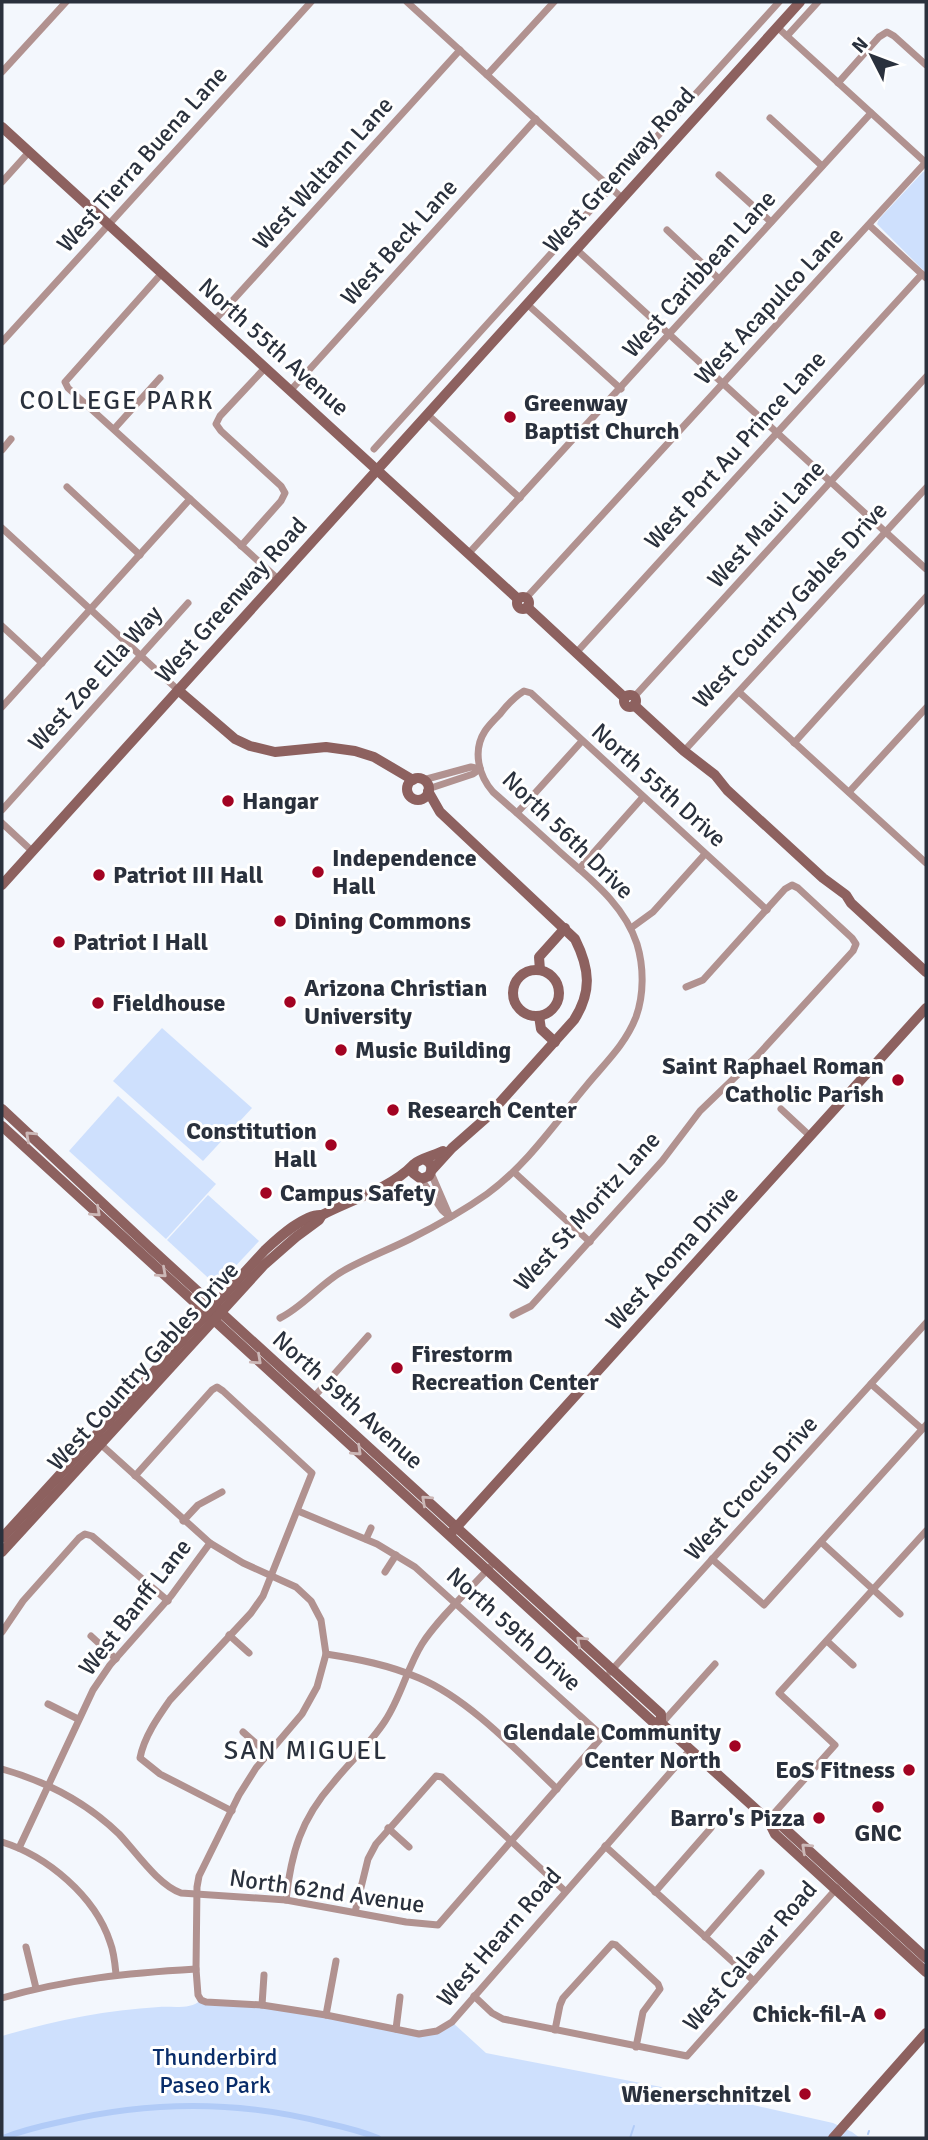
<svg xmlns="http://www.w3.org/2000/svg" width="928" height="2140" viewBox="0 0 928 2140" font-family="Signika,sans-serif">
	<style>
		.green { fill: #cee0fd }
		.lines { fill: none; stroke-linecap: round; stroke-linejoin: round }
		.stream { stroke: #b1cbf7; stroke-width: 2 }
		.canal { stroke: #b1cbf7; stroke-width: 6 }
		.street { stroke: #b19290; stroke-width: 7 }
		.secondary { stroke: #8d615f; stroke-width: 10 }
		.oneway { stroke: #ccb8b7 }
		.poi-dot { fill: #a20322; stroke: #fff; stroke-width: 2.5 }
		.labels { text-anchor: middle; stroke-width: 6; stroke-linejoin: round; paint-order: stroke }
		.street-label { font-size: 24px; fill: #2a313d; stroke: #fff }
		.poi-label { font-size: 24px; font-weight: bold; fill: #2a313d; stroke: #fff; text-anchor: start }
		.park-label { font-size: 24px; fill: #092d6a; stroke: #fff }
		.neighbourhood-label { font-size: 26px; letter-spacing: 2px; fill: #2a313d; stroke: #fff }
	</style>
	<rect width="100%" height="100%" fill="#f3f7fd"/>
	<g class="green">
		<path d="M926 171V273L877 224 879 219 923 172Z"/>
		<path d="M162 1028 252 1108 203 1161 113 1081Z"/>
		<path d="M118 1096 216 1184 166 1239 69 1151Z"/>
		<path d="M208 1195 259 1241 217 1286 167 1240Z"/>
		<path d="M201 2000 262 2005 428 2034 452 2022 486 2053 749 2104 833 2123 852 2132 860 2138H2V2036C53 2021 106 2010 159 2007 173 2006 190 2010 201 2000Z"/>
	</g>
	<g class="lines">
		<g class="stream">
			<path d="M868 2134 869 2131"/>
			<path d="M630 2138 634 2126"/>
			<path d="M771 2138H772"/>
		</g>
		<path class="canal" d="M3 2138C21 2131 41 2126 60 2122 148 2101 238 2100 326 2123 344 2127 361 2131 378 2138"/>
		<g class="street">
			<path d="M407 2 622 198"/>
			<path d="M777 27 926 163"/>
			<path d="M787 36 818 2"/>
			<path d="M2 72 66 2"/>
			<path d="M487 75 554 2"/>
			<path d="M838 83 879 37 887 32 894 36 926 65"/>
			<path d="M770 118 822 166"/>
			<path d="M719 175 771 222"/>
			<path d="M2 182 29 152"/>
			<path d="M869 225 926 278"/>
			<path d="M667 230 719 279"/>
			<path d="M576 249 926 569"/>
			<path d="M162 273 65 382 68 388 278 579"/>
			<path d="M527 304 621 389"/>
			<path d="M214 321 460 50"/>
			<path d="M2 342 311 2"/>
			<path d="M290 391 536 119"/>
			<path d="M427 414 520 498"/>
			<path d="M114 429 160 378"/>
			<path d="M374 449 779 2"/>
			<path d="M2 450 11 439"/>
			<path d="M67 487 140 555"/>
			<path d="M2 528 178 690"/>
			<path d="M241 546 281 501 285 493 281 486 221 431 216 424 220 416 265 368"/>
			<path d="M469 553 871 113"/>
			<path d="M526 598 925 163"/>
			<path d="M2 626 42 663"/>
			<path d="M576 653 922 274"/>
			<path d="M739 692 926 863"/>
			<path d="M634 697 926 377"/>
			<path d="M2 707 190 499"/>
			<path d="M794 743 926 597"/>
			<path d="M684 751 926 488"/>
			<path d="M423 780 471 767 480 769"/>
			<path d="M428 789 473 774 480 769"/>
			<path d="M849 792 926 708"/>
			<path d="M2 810 188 603"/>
			<path d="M517 813 582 741"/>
			<path d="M2 823 32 851"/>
			<path d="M579 869 643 797"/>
			<path d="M631 928 653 912 705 854"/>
			<path d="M781 1109 810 1136"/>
			<path d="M431 1173 450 1217"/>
			<path d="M515 1173 590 1242"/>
			<path d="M421 1179 442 1210 450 1217"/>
			<path d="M513 1315 531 1306 662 1161 700 1111 757 1056 853 951 856 944 852 938 798 888 792 885 785 889 703 980 686 987"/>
			<path d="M280 1318C304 1306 320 1284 343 1271 364 1259 388 1250 410 1239 436 1226 463 1211 487 1194 528 1164 555 1123 587 1085 605 1063 625 1045 636 1017 644 995 644 967 637 944 624 904 590 879 560 852 538 832 516 812 493 792 479 776 472 751 485 731 489 725 495 719 500 714 507 705 514 697 524 691L531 693 767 910"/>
			<path d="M871 1384 922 1429"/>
			<path d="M313 1398 368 1336"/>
			<path d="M97 1441 210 1543 243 1563 296 1587 311 1601 321 1620 326 1654 317 1687 302 1714 256 1768 239 1795 199 1876 197 1887 196 1969 198 1995 201 2000 206 2002 262 2005 326 2015 419 2034 437 2031 452 2022 690 1750"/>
			<path d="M135 1476 212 1390 217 1387 223 1391 312 1473 263 1596 251 1613 170 1700C158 1717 144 1737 140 1758L160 1774 232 1811"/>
			<path d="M183 1521 198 1505 222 1492"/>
			<path d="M366 1539 371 1528"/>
			<path d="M821 1542 900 1614"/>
			<path d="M712 1559 764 1605 926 1425"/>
			<path d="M385 1572 396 1555"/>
			<path d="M2 1632 23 1601 79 1538 85 1534 92 1536 168 1601"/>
			<path d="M229 1635 249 1653"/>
			<path d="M91 1636 116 1659"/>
			<path d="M827 1641 853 1665"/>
			<path d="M326 1654C358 1659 389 1665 419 1678 469 1699 518 1752 557 1789"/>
			<path d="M610 1672 926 1323"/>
			<path d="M48 1704 78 1719"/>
			<path d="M662 1723 715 1664"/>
			<path d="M243 1732 267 1753"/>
			<path d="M2 1769C45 1781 86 1802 119 1834 136 1852 158 1885 181 1893L286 1900 406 1922 438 1925 601 1738 598 1732 415 1567 377 1544 298 1511"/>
			<path d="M768 1820 835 1745 779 1693 926 1531"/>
			<path d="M388 1828 409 1847"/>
			<path d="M2 1842C47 1856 95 1896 110 1942 114 1952 115 1963 116 1974"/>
			<path d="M605 1846 754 1981"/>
			<path d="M19 1848 93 1690 110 1665 171 1596 210 1543"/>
			<path d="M655 1892 711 1828"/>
			<path d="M286 1900C291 1853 301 1819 333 1783 350 1762 370 1744 385 1721 401 1697 407 1668 422 1644 438 1619 469 1590 490 1567"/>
			<path d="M355 1912 368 1859 376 1844 436 1776 442 1777 565 1891"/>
			<path d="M705 1937 761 1873"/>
			<path d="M26 1947 36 1988"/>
			<path d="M474 1996 492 2013 503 2019 687 2056 837 1888"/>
			<path d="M2 1998C67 1979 129 1973 196 1969"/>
			<path d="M262 2005 264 1975"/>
			<path d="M326 2015 336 1961"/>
			<path d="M396 2029 400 1997"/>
			<path d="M555 2030 560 2005 563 1998 612 1944 616 1945 658 1984 660 1989 643 2012 636 2047"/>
		</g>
		<g class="secondary">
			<path d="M2 127 518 599"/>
			<circle cx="523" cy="603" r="6"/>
			<path d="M527 607 625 698"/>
			<path d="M178 690 235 739 250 746 275 752 326 747 355 751 374 757 413 780"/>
			<circle cx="630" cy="701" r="6"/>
			<path d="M634 705 684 751 715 775 727 790 823 878 846 895 851 903 926 972"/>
			<circle cx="418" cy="789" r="11"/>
			<path d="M428 791 440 812 575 939C590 969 592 992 574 1020L486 1118 452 1148 432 1170"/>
			<path d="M2 885 800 2"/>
			<path d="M540 970 539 957 565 928"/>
			<circle cx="536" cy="993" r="23"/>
			<path d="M539 1016 541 1029 555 1042"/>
			<path d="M2 1109 147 1245 661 1714V1723"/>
			<path d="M2 1126 653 1722 661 1723 768 1820 782 1826 926 1958"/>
			<path d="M425 1160C432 1163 433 1169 429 1176L421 1179 413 1173 414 1164C419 1159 435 1155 443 1151"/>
			<path d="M453 1531 926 1008"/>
			<path d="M2 1538 265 1250C278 1238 305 1213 322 1215"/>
			<path d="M2 1552 264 1265 296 1237 319 1220 322 1215C351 1200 391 1188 413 1165"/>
			<path d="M768 1820 775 1834 926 1972"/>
			<path d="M833 2138 926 2033"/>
		</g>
	</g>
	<defs><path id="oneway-chevron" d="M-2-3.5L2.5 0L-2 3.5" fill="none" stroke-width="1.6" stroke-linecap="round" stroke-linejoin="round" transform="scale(1.75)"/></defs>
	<g class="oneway">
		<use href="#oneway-chevron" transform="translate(30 1136) rotate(-137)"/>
		<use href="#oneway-chevron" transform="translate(96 1212) rotate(42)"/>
		<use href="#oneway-chevron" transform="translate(162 1273) rotate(42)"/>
		<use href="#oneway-chevron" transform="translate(257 1360) rotate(42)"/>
		<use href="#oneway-chevron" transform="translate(357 1451) rotate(43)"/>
		<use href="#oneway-chevron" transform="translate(426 1500) rotate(-138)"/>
		<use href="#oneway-chevron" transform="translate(581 1641) rotate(-138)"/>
		<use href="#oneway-chevron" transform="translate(806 1848) rotate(-137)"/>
	</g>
	<g class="poi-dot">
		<circle cx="510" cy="417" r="7"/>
		<circle cx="228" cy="801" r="7"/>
		<circle cx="318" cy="872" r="7"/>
		<circle cx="99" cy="875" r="7"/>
		<circle cx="280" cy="921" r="7"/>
		<circle cx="59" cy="942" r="7"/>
		<circle cx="290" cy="1002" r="7"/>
		<circle cx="98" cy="1003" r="7"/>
		<circle cx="341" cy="1050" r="7"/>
		<circle cx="898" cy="1080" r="7"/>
		<circle cx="393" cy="1110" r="7"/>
		<circle cx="331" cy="1145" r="7"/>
		<circle cx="266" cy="1193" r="7"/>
		<circle cx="397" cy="1368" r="7"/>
		<circle cx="735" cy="1746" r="7"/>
		<circle cx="909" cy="1770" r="7"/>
		<circle cx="878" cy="1807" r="7"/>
		<circle cx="819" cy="1818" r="7"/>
		<circle cx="880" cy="2014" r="7"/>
		<circle cx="805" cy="2094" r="7"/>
	</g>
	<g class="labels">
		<g class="street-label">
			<text transform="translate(142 159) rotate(-48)" y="8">West Tierra Buena Lane</text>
			<text transform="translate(619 170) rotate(-48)" y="8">West Greenway Road</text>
			<text transform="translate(323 173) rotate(-48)" y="8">West Waltann Lane</text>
			<text transform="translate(399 242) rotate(-48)" y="8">West Beck Lane</text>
			<text transform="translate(699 274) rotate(-48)" y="8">West Caribbean Lane</text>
			<text transform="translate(769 306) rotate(-47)" y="8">West Acapulco Lane</text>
			<text transform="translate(274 347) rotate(42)" y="8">North 55th Avenue</text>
			<text transform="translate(735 450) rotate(-48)" y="8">West Port Au Prince Lane</text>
			<text transform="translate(766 524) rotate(-48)" y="8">West Maui Lane</text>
			<text transform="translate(231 600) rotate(-48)" y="8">West Greenway Road</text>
			<text transform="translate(790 605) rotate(-47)" y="8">West Country Gables Drive</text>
			<text transform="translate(95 678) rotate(-48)" y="8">West Zoe Ella Way</text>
			<text transform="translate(659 785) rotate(42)" y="8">North 55th Drive</text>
			<text transform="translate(568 835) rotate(44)" y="8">North 56th Drive</text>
			<text transform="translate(587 1211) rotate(-48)" y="8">West St Moritz Lane</text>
			<text transform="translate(672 1258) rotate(-48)" y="8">West Acoma Drive</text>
			<text transform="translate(143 1366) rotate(-48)" y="8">West Country Gables Drive</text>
			<text transform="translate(348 1400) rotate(42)" y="8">North 59th Avenue</text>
			<text transform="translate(751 1488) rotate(-48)" y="8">West Crocus Drive</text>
			<text transform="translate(135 1607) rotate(-52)" y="8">West Banff Lane</text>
			<text transform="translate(514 1629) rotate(42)" y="8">North 59th Drive</text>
			<text transform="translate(327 1891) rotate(8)" y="8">North 62nd Avenue</text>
			<text transform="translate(499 1937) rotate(-49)" y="8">West Hearn Road</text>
			<text transform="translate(750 1956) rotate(-49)" y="8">West Calavar Road</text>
		</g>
		<g class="poi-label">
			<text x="524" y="411">Greenway<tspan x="524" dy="28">Baptist Church</tspan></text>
			<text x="242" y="809">Hangar</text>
			<text x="332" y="866">Independence<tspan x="332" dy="28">Hall</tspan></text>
			<text x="113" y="883">Patriot III Hall</text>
			<text x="294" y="929">Dining Commons</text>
			<text x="73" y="950">Patriot I Hall</text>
			<text x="304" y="996">Arizona Christian<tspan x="304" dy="28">University</tspan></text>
			<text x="112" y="1011">Fieldhouse</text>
			<text x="355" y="1058">Music Building</text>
			<text x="884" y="1074" text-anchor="end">Saint Raphael Roman<tspan x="884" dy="28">Catholic Parish</tspan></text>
			<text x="407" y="1118">Research Center</text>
			<text x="317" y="1139" text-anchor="end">Constitution<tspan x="317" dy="28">Hall</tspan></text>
			<text x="280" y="1201">Campus Safety</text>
			<text x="411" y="1362">Firestorm<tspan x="411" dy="28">Recreation Center</tspan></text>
			<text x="721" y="1740" text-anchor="end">Glendale Community<tspan x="721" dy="28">Center North</tspan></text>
			<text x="895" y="1778" text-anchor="end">EoS Fitness</text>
			<text x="805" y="1826" text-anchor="end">Barro's Pizza</text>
			<text x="878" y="1841" text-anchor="middle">GNC</text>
			<text x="866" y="2022" text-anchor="end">Chick-fil-A</text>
			<text x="791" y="2102" text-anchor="end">Wienerschnitzel</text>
		</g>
		<g class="park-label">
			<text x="215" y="2065">Thunderbird<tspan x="215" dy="28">Paseo Park</tspan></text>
		</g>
		<g class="neighbourhood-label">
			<text x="117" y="409">COLLEGE PARK</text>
			<text x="306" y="1759">SAN MIGUEL</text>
		</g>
	</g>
	<rect width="928" height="2140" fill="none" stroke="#2a313d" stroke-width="7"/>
	<g transform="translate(872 56) rotate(312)" stroke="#ffffff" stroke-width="5" paint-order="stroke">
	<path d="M0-5L12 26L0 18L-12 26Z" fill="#2a313d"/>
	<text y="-10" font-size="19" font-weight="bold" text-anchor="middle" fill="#2a313d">N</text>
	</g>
</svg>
